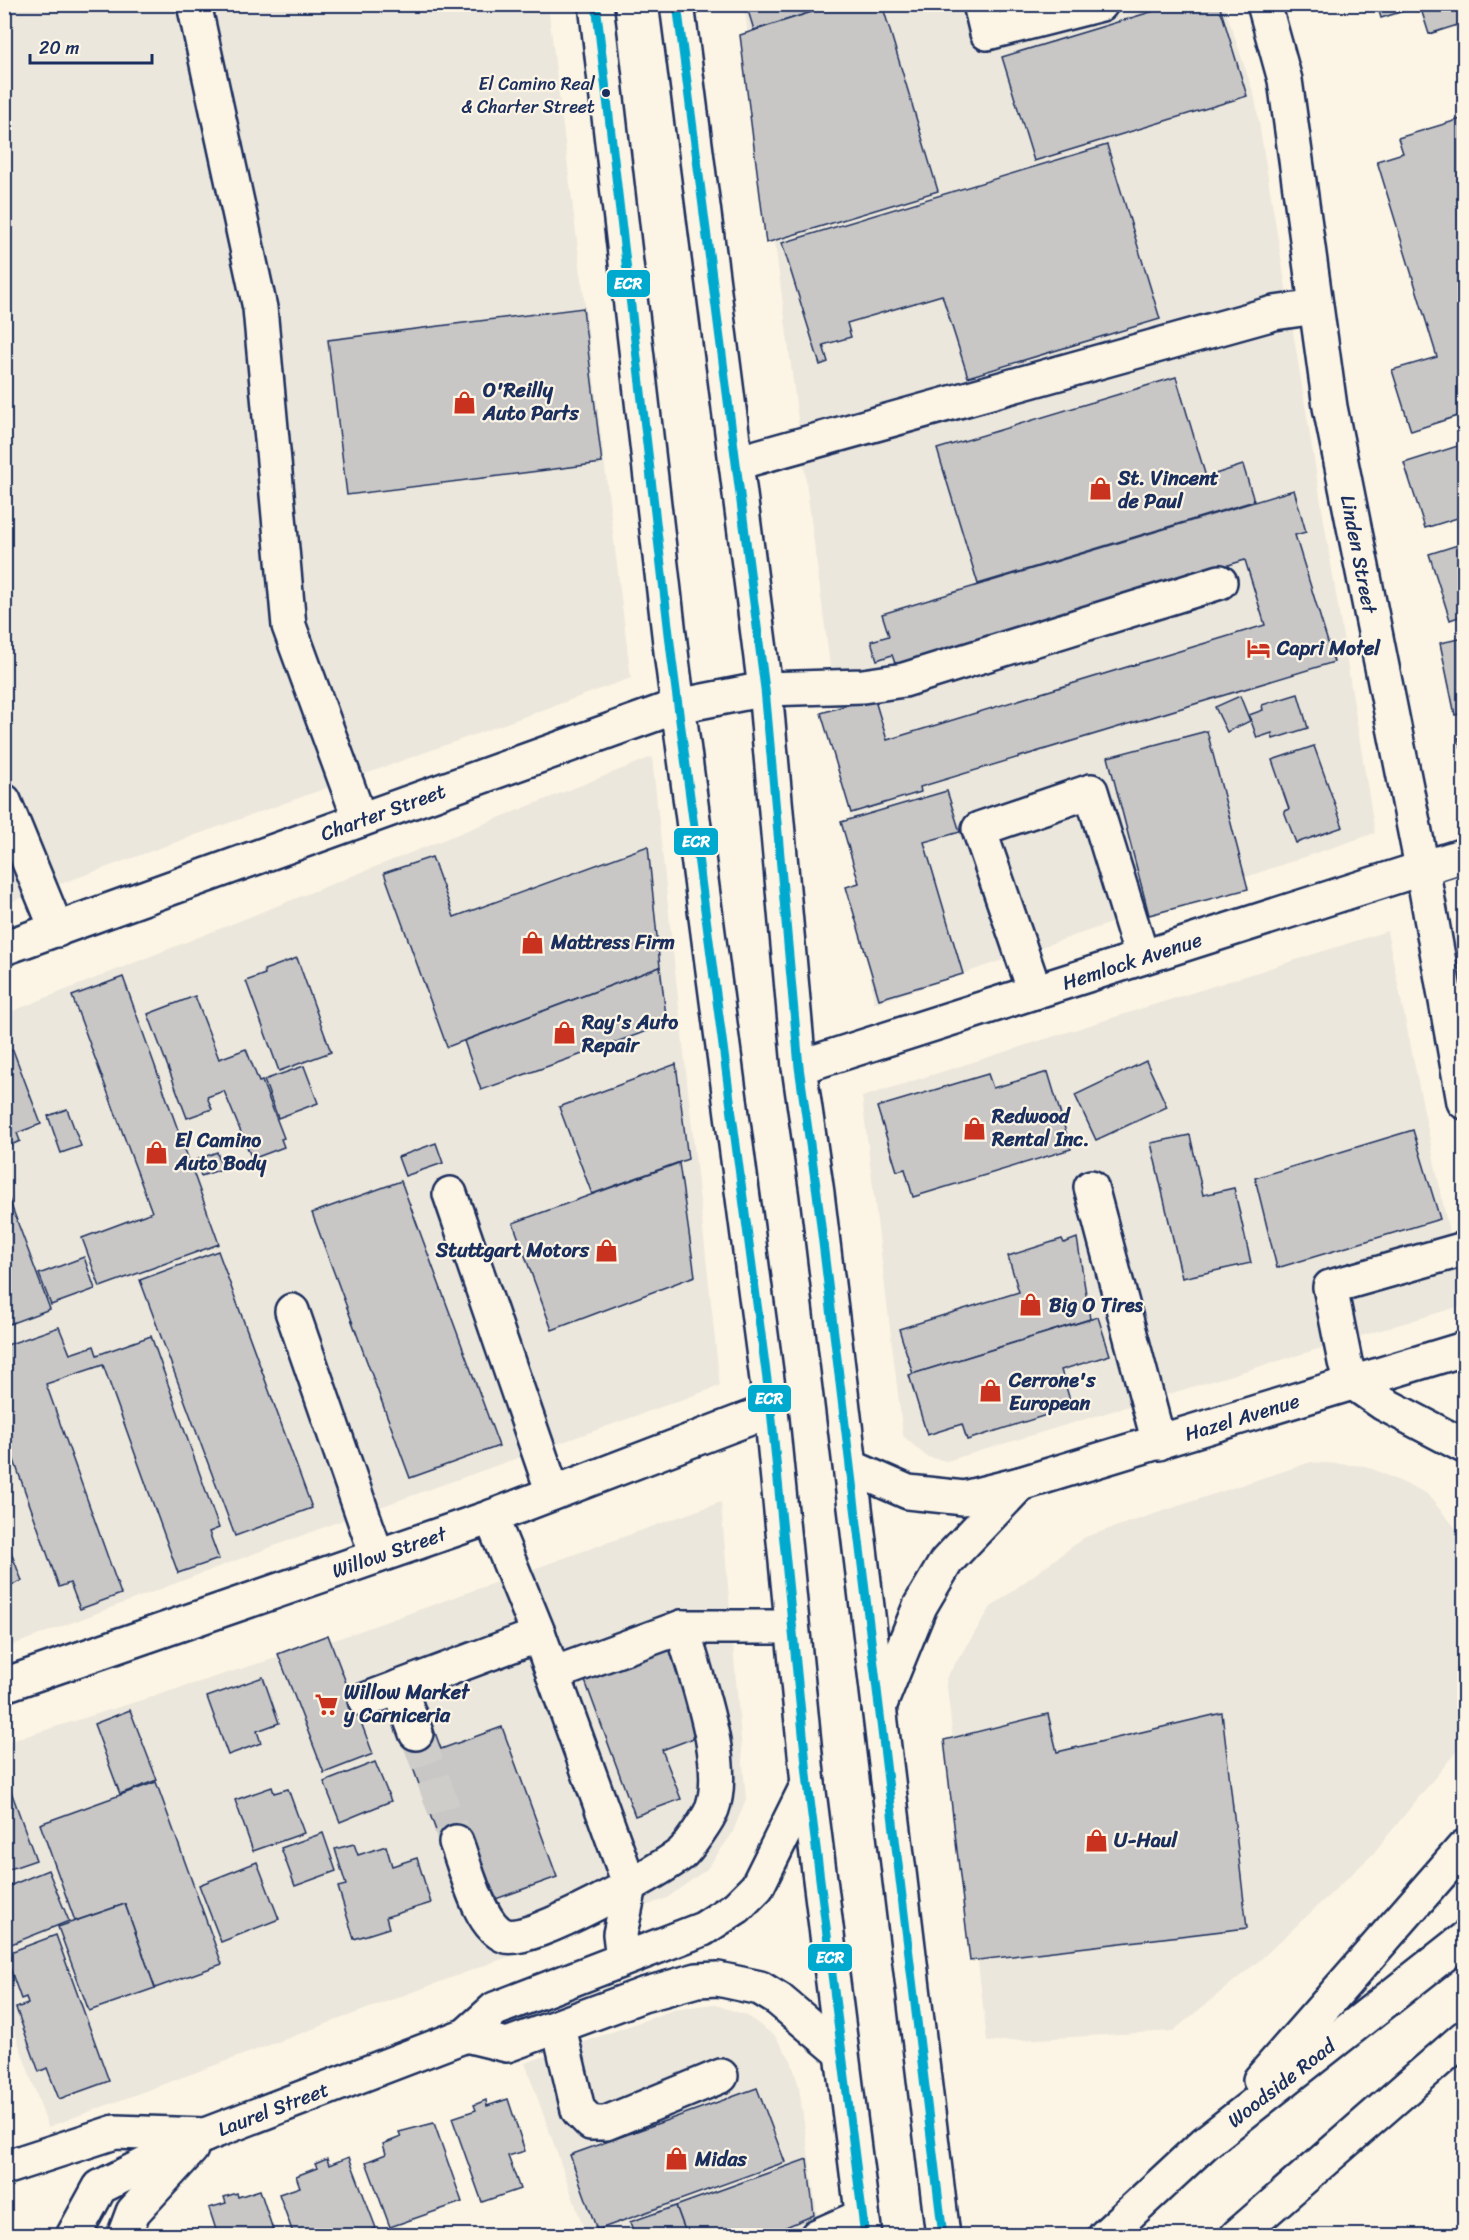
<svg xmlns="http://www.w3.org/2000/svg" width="1469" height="2240" viewBox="0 0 1469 2240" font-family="Sriracha,sans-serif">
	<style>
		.built { fill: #ece7dc }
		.building { fill: #c8c7c6; stroke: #1b2f5e; stroke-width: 1.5 }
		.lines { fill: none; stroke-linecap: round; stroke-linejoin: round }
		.minor-tunnel { stroke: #cfcdca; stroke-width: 33; stroke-dasharray: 33 16; stroke-linecap: butt }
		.minor-casing { stroke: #1b2f5e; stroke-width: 38 }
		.major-casing { stroke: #1b2f5e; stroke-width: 38 }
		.highway-casing { stroke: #1b2f5e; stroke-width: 38 }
		.minor { stroke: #fcf5e5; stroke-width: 33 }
		.major { stroke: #fcf5e5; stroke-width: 33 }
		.highway { stroke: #fcf5e5; stroke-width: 33 }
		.bus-1-casing { stroke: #fcf5e5; stroke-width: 14 }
		.bus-1 { stroke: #00a9ce; stroke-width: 9 }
		.bus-dot { fill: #1b2f5e; stroke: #fcf5e5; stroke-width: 2 }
		.labels { text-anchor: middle; stroke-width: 4.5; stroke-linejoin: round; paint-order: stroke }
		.bus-label { font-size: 18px; fill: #1b2f5e; stroke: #fcf5e5; text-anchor: end }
		.poi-label { font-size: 20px; font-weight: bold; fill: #1b2f5e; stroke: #fcf5e5; text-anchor: start }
		.street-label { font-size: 20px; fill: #1b2f5e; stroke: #fcf5e5 }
		.line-badge { stroke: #fcf5e5; stroke-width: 2 }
		.badge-label { font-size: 16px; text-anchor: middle; font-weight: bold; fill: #fff }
	</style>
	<rect width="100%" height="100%" fill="#fcf5e5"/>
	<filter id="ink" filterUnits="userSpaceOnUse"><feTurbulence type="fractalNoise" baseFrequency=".0167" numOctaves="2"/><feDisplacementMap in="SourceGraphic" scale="12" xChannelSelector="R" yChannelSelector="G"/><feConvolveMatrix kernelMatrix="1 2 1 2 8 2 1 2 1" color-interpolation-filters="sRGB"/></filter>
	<g filter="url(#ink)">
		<g class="built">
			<path d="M5 5H548L631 678 5 904Z"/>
			<path d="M744 5H1224L1255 98 1375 833 874 1004Z"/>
			<path d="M652 757 720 1386 335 1523 5 1648V1014Z"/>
			<path d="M1387 931 1464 1305 947 1461 927 1457 903 1436 862 1097Z"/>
			<path d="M1311 1462 1366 1466 1426 1493 1464 1538V1742L1372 1855 1260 1960 1173 2031 987 2042 946 1678 991 1607 1085 1537Z"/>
			<path d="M721 1502 746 1799 732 1834 707 1869 667 1898 48 2127 5 2005 4 1743 337 1639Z"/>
			<path d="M713 2004 746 2015 775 2036 791 2060 799 2087 820 2235H586L525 2063 676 2009Z"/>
		</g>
		<g class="building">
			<path d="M746 4H837L754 30Z"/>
			<path d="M837 4H882L938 191 766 243 740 35Z"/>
			<path d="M1177 4H1219L1247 96 1034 161 1002 57Z"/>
			<path d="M1377 4H1464V23L1429 34 1420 6 1381 18Z"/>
			<path d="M1464 118V414L1411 431 1392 370 1437 357 1377 161 1403 153 1398 138Z"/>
			<path d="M1107 145 1160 319 968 377 942 295 847 323 851 337 823 345 828 362 820 365 782 243Z"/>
			<path d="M583 308 602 463 347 495 328 340Z"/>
			<path d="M1176 377 1206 477 1243 465 1254 501 978 584 937 449Z"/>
			<path d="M1464 444V516L1425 528 1404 463Z"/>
			<path d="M1294 490 1306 532 1295 535 1334 662 920 787 921 792 851 813 821 713 874 697 887 740 1265 625 1245 560 896 666 892 655 877 660 871 641 889 636 882 614Z"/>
			<path d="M1464 543V615L1450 620 1429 554Z"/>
			<path d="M1464 638V713L1455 715 1440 643Z"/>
			<path d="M1298 694 1308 728 1273 739 1272 733 1257 738 1249 715 1263 710 1262 705Z"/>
			<path d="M1240 696 1250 721 1227 732 1215 707Z"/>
			<path d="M1207 731 1248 889 1149 915 1108 757Z"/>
			<path d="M1464 736V757L1458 738Z"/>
			<path d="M1314 746 1343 827 1296 843 1284 811 1289 809 1272 760Z"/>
			<path d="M947 791 960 832 924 842 963 974 879 999 846 887 859 883 841 822Z"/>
			<path d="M648 846 660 967 447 1047 384 873 432 857 454 917Z"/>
			<path d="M297 958 331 1052 279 1071 246 981 265 974 264 970Z"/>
			<path d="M660 967 667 1024 481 1090 464 1041Z"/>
			<path d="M123 977 219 1244 100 1287 82 1238 152 1212 72 996Z"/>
			<path d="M195 996 219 1059 246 1049 259 1082 262 1081 284 1138 281 1139 284 1147 252 1159 224 1091 207 1097 212 1109 187 1118 148 1014Z"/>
			<path d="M13 1050 41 1124 17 1133 20 1141 4 1148V1053Z"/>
			<path d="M1146 1061 1167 1107 1096 1140 1075 1095Z"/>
			<path d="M676 1064 688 1159 592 1194 559 1107Z"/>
			<path d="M304 1066 318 1103 278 1118 264 1080Z"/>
			<path d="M1048 1072 1071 1149 913 1197 905 1169 897 1171 877 1107 988 1074 993 1088Z"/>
			<path d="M67 1109 81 1146 61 1153 48 1116Z"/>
			<path d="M1413 1130 1440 1219 1277 1268 1255 1178Z"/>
			<path d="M1190 1135 1203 1195 1234 1188 1251 1263 1182 1278 1151 1143Z"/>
			<path d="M436 1143 443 1163 405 1176 398 1157Z"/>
			<path d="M217 1152 222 1169 201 1176 196 1160Z"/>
			<path d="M679 1163 695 1276 552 1330 513 1223Z"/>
			<path d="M401 1181 499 1446 410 1478 312 1213Z"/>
			<path d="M4 1186 50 1309 4 1326Z"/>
			<path d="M1077 1238 1090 1319 913 1374 899 1329 1019 1292 1008 1256 1062 1239 1064 1243Z"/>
			<path d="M218 1251 312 1508 235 1536 140 1280Z"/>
			<path d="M84 1257 95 1289 51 1305 39 1274Z"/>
			<path d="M1098 1317 1110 1355 1061 1370 1072 1407 967 1440 962 1424 927 1435 909 1375Z"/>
			<path d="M59 1327 70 1354 94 1346 97 1355 151 1336 219 1528 209 1532 219 1559 178 1573 103 1365 46 1384 121 1594 80 1609 70 1583 59 1587 4 1432V1346Z"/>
			<path d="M4 1534 22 1581 4 1588Z"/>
			<path d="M328 1635 373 1754 324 1773 278 1654Z"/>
			<path d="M666 1639 702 1735 662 1750 681 1799 635 1816 581 1670Z"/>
			<path d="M263 1677 279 1723 257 1731 261 1743 228 1755 207 1697Z"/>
			<path d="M130 1710 157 1780 120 1794 94 1724Z"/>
			<path d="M1222 1713 1247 1928 970 1961 944 1740 1048 1714 1057 1752Z"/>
			<path d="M433 1727 441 1749 502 1727 557 1877 493 1900 442 1847 402 1738Z"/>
			<path d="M375 1762 391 1801 340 1822 324 1782Z"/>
			<path d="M4 1772 36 1860 4 1871Z"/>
			<path d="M156 1782 222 1964 155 1988 125 1904 75 1921 40 1824Z"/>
			<path d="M272 1787 274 1793 288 1789 304 1833 253 1851 235 1800Z"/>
			<path d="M323 1833 336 1871 295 1886 281 1848Z"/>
			<path d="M354 1844 358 1855 386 1846 392 1866 417 1858 431 1903 386 1917 389 1928 354 1939 338 1887 346 1885 335 1849Z"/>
			<path d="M257 1862 279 1919 221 1942 199 1885Z"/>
			<path d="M48 1870 69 1921 4 1947V1905L7 1904 4 1888Z"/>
			<path d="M125 1904 155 1988 89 2011 58 1927Z"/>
			<path d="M56 1935 109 2081 59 2099 47 2068 39 2072 16 2008 28 2004 26 1997 21 1999 5 1954Z"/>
			<path d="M757 2088 785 2162 597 2230 570 2155Z"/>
			<path d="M508 2099 525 2151 508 2156 520 2189 482 2202 452 2118 476 2110 474 2105 486 2100 487 2106Z"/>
			<path d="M434 2123 462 2202 390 2227 366 2162 386 2154 383 2144 401 2137 399 2132Z"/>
			<path d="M349 2157 376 2228 355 2236H294L279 2194 300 2187 296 2176 317 2168 315 2164 327 2159 329 2165Z"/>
			<path d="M807 2159 814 2215 765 2236H687L676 2206Z"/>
			<path d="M260 2190 275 2236H218L209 2208 226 2203 224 2197 237 2193 238 2197Z"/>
			<path d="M676 2206 687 2236H635L630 2222Z"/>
		</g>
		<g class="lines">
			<path class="minor-tunnel" d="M416 1733 456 1842"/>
			<defs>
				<g id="minor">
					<path d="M194 4 260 308 289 626 360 820"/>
					<path d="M980 4 987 33 1101 4"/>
					<path d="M1264 4 1285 80 1330 407 1422 867 1464 1102"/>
					<path d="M736 463 1274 313 1316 307"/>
					<path d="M4 801 57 930"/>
					<path d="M4 948 678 706 765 689 863 686 904 680 1220 582"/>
					<path d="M1035 992 979 829 1091 791 1142 957"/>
					<path d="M799 1067 1464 855"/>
					<path d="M1091 1187 1159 1443"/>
					<path d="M450 1194 553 1493"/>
					<path d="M292 1311 377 1556"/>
					<path d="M1352 1382 1345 1362 1330 1287 1464 1249"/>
					<path d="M491 1517 539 1635 630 1886 620 1934 623 1959"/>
					<path d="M553 1674 682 1627H791"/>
					<path d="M4 1685 491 1517 771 1410"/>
					<path d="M399 1687 416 1733"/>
					<path d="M365 1700 539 1635"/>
					<path d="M456 1842C466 1867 479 1927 506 1936 530 1944 658 1872 681 1854 688 1848 709 1818 712 1809 729 1763 695 1675 682 1627"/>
					<path d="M559 2027 578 2110 591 2123H606L721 2076"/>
					<path d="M4 2168 115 2132 205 2135"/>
					<path d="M817 2236 862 2216"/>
				</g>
				<g id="major">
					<path d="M596 4 672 660 771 1410 808 1784 865 2236"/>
					<path d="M677 4 765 689 799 1067 817 1193 943 2236"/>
					<path d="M851 1467 908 1492 964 1498 1020 1484 1464 1349"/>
					<path d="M879 1707 920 1606 946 1562 1020 1484"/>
					<path d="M466 2035 507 2045 643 1995 697 1980 718 1979 760 1988 778 1999 841 2052"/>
					<path d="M205 2135 466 2035 495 2009 703 1929 737 1907 757 1887 808 1784"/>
				</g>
				<g id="highway">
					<path d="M1352 1382 1384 1404 1464 1446"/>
					<path d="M1260 2080 1464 1847"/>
					<path d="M73 2236 100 2187 205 2135"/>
					<path d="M124 2236 133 2212 191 2149"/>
					<path d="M1105 2236 1205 2143 1464 1939"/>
					<path d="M1237 2236 1464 2038"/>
				</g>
			</defs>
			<use href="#minor" class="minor-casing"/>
			<use href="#major" class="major-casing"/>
			<use href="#highway" class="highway-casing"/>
			<use href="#minor" class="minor"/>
			<use href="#major" class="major"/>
			<use href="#highway" class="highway"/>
			<defs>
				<g id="bus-1">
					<path d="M596 4 672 660 771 1410 808 1784 865 2236"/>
					<path d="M677 4 765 689 799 1067 817 1193 943 2236"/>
				</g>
			</defs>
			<use href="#bus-1" class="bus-1-casing"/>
			<use href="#bus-1" class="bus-1"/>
		</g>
	</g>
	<defs>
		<symbol id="shop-bare" viewBox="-9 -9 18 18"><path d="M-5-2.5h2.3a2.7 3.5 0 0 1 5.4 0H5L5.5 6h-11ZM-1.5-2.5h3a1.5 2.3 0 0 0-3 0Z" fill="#c8321e" stroke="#fcf5e5" stroke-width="2.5" paint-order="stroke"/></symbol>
		<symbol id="hotel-bare" viewBox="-9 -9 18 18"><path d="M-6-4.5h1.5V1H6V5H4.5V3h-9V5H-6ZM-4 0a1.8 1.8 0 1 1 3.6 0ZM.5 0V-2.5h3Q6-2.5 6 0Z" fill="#c8321e" stroke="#fcf5e5" stroke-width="2.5" paint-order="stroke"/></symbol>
		<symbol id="supermarket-bare" viewBox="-9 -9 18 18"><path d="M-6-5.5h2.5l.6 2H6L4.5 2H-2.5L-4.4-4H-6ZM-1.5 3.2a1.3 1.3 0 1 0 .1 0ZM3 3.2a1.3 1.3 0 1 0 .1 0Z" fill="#c8321e" stroke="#fcf5e5" stroke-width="2.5" paint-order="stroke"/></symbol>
	</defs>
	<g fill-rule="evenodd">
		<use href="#shop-bare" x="448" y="386" width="33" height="33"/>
		<use href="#shop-bare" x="1084" y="472" width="33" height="33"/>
		<use href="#hotel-bare" x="1242" y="632" width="33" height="33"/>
		<use href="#shop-bare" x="516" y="926" width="33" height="33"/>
		<use href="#shop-bare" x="548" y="1016" width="33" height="33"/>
		<use href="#shop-bare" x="958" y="1112" width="33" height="33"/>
		<use href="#shop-bare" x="140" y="1136" width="33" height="33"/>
		<use href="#shop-bare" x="590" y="1234" width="33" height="33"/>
		<use href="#shop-bare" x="1014" y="1288" width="33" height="33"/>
		<use href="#shop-bare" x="974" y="1374" width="33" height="33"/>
		<use href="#supermarket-bare" x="310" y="1688" width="33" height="33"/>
		<use href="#shop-bare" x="1080" y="1824" width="33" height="33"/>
		<use href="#shop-bare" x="660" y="2142" width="33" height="33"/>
	</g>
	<circle class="bus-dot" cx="606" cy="93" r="5"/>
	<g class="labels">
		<g class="bus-label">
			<text x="595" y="90">El Camino Real<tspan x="595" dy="23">&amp; Charter Street</tspan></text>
		</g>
		<g class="poi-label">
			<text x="483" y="397">O'Reilly<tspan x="483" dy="23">Auto Parts</tspan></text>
			<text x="1118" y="485">St. Vincent<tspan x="1118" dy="23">de Paul</tspan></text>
			<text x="1277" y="655">Capri Motel</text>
			<text x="551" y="949">Mattress Firm</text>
			<text x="582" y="1029">Ray's Auto<tspan x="582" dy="23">Repair</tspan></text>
			<text x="992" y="1123">Redwood<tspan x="992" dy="23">Rental Inc.</tspan></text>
			<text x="175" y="1147">El Camino<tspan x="175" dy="23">Auto Body</tspan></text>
			<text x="589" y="1257" text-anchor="end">Stuttgart Motors</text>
			<text x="1049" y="1312">Big O Tires</text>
			<text x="1009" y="1387">Cerrone's<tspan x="1009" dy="23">European</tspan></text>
			<text x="344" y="1699">Willow Market<tspan x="344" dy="23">y Carniceria</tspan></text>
			<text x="1114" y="1847">U-Haul</text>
			<text x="695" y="2166">Midas</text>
		</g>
		<g class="street-label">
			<text transform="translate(1359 554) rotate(79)" y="7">Linden Street</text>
			<text transform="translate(383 812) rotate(-20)" y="7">Charter Street</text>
			<text transform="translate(1132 961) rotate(-18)" y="7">Hemlock Avenue</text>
			<text transform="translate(1242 1417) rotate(-17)" y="7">Hazel Avenue</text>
			<text transform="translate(389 1552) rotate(-19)" y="7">Willow Street</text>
			<text transform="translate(1281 2083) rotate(-38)" y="7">Woodside Road</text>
			<text transform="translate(273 2109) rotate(-21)" y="7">Laurel Street</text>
		</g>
	</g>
	<g class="line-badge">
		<rect x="606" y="269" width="45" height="29" rx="6" fill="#00a9ce"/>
		<rect x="673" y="827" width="46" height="29" rx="6" fill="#00a9ce"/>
		<rect x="747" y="1384" width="45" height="29" rx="6" fill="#00a9ce"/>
		<rect x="807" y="1943" width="46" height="29" rx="6" fill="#00a9ce"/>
	</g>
	<g class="badge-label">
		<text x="628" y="289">ECR</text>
		<text x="696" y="847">ECR</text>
		<text x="769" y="1404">ECR</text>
		<text x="830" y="1963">ECR</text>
	</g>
	<rect width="1469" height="2240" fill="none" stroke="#fcf5e5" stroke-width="24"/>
	<rect x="12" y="12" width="1445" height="2216" fill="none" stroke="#1b2f5e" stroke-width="2" filter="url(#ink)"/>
	<path d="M30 54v9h122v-9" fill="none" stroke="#1b2f5e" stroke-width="3"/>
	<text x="39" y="54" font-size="18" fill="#1b2f5e" stroke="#fcf5e5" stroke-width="4.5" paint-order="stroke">20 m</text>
</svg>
